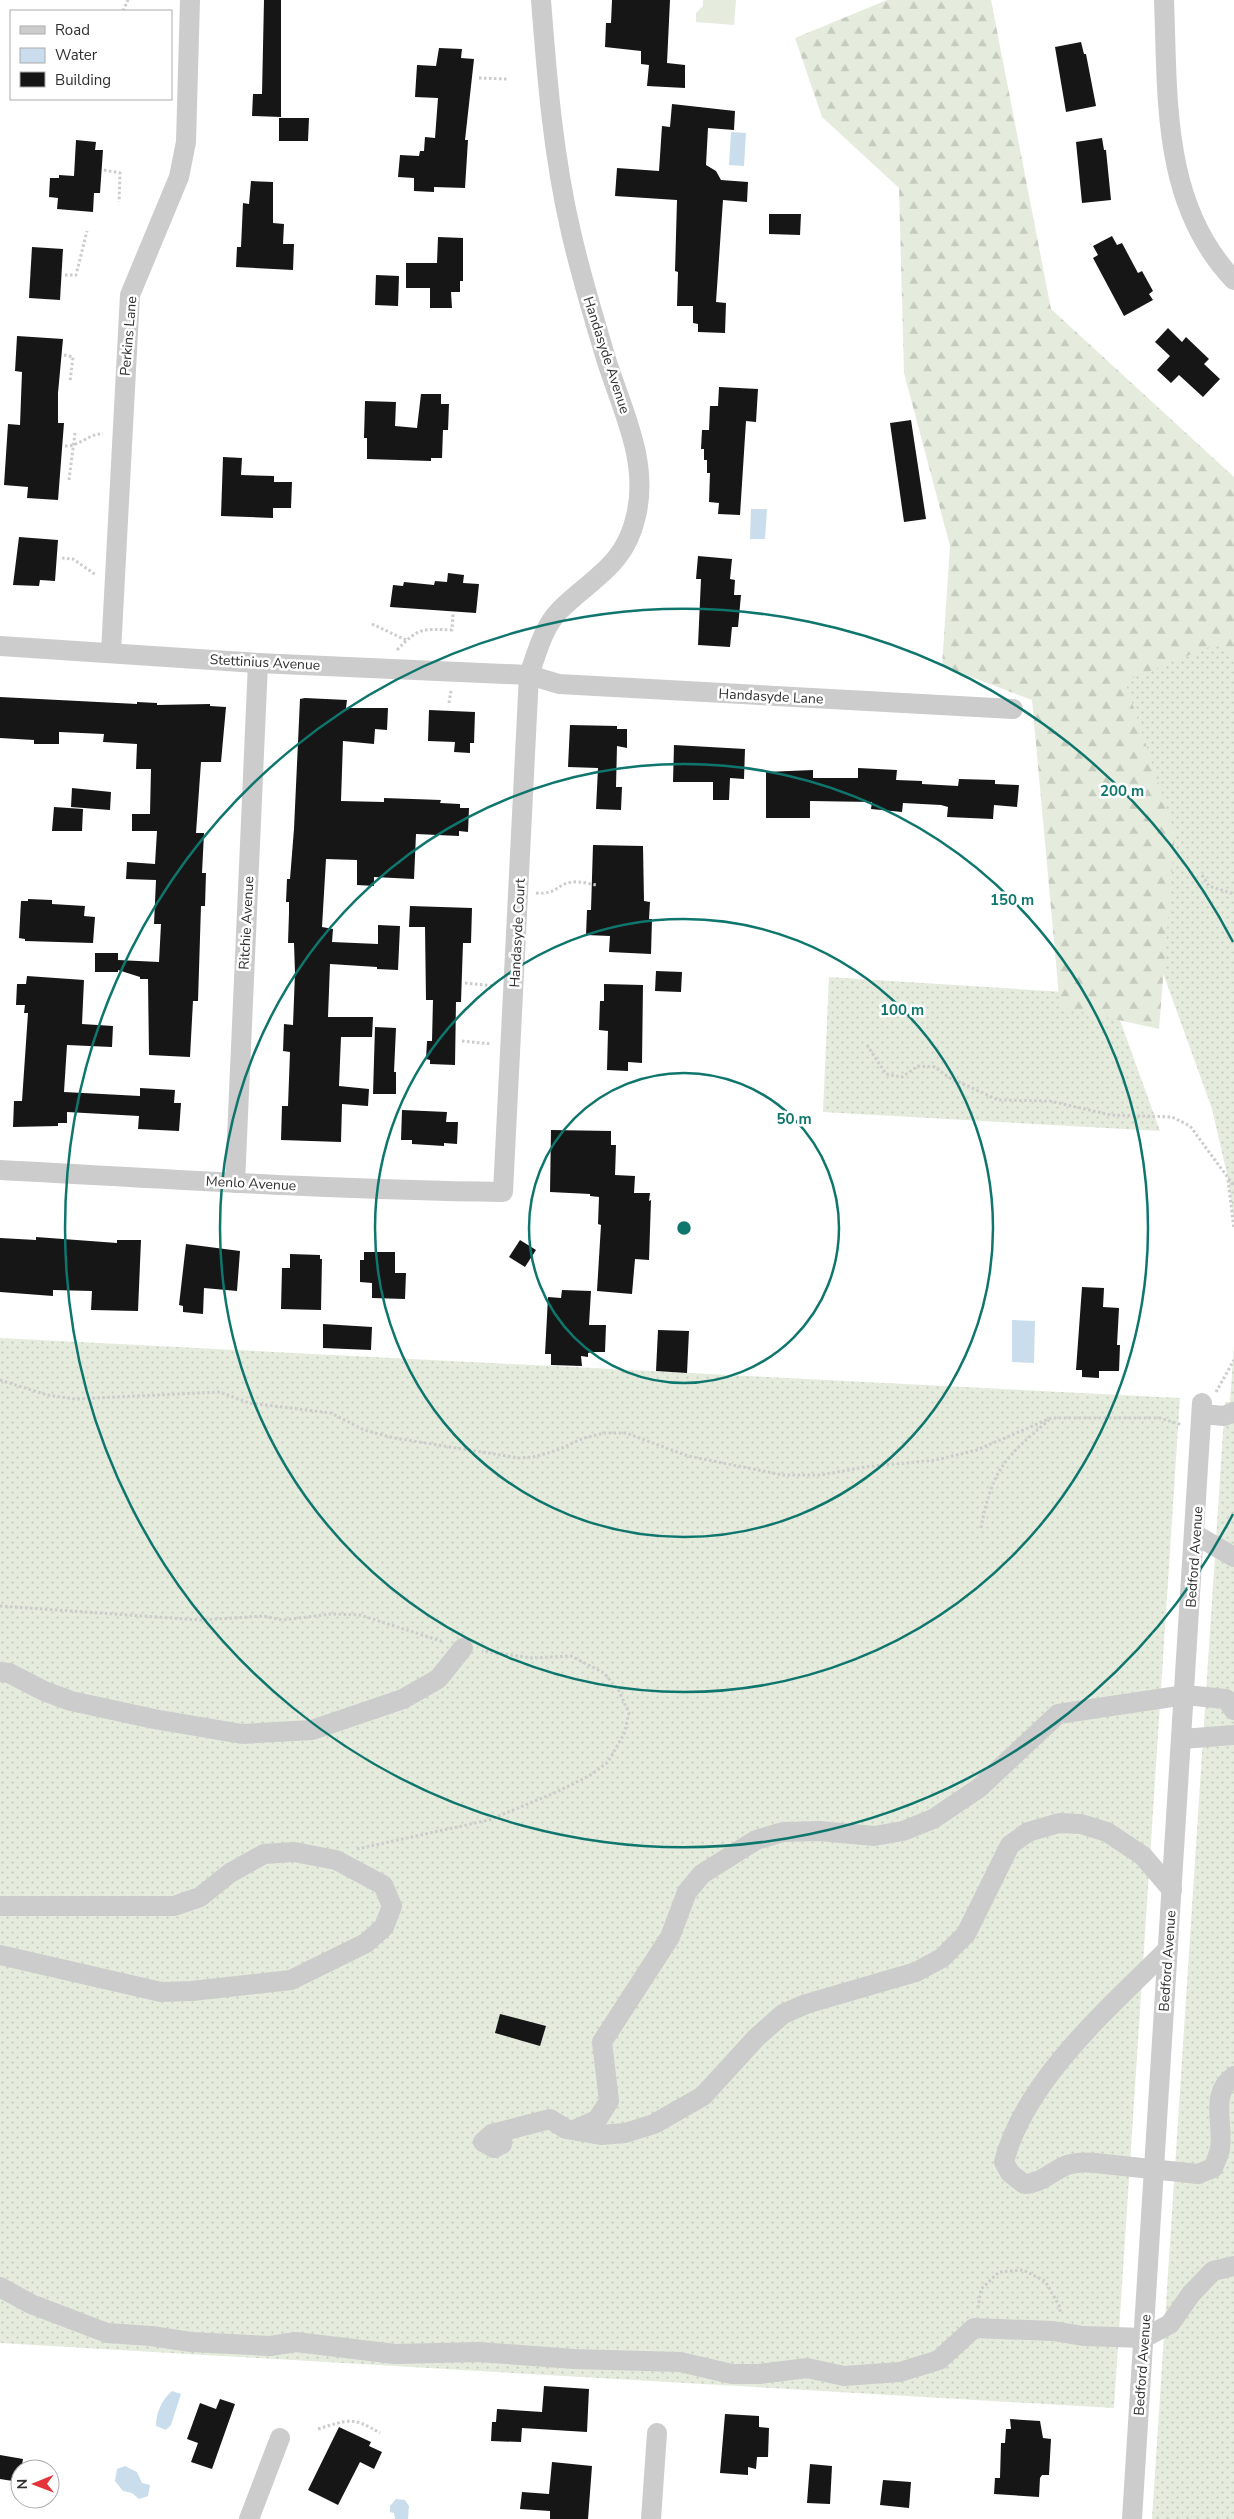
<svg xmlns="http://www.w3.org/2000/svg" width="1234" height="2519" viewBox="0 0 1234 2519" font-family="'Nunito Sans',sans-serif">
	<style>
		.grass { fill: url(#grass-dots) }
		.forest { fill: url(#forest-firs) }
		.pitch { fill: #e5ecdd }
		.water { fill: #caddec }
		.building { fill: #161616 }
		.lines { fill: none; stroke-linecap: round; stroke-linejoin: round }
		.path { stroke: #ccc; stroke-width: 3; stroke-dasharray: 2.5 2.5; stroke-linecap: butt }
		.minor { stroke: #ccc; stroke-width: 20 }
		.minor-bridge { stroke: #ccc; stroke-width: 20 }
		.ring { fill: none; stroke: #0f766e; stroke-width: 2.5 }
		.labels { text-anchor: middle; stroke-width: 5; stroke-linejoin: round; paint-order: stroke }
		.street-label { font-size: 14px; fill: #2f2f2f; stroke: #fff }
		.centre { fill: #0f766e; stroke: #fff; stroke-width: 2.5 }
		.ring-label { font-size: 15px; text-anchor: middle; font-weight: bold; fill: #0f766e; stroke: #fff; stroke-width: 5; stroke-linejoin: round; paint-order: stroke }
	</style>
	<defs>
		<pattern id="grass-dots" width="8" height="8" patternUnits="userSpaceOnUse" patternTransform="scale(1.25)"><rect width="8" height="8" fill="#e5ecdd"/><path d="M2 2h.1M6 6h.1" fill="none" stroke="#c5cbbe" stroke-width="1.8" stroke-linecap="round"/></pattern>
		<pattern id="forest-firs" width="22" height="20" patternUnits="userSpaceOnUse" patternTransform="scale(1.25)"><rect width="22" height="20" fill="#e5ecdd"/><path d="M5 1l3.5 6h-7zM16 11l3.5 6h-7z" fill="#c5cbbe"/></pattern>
	</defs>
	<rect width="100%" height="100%" fill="#fff"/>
	<g class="grass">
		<path d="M1046 536 1234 560V1220L1228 1178 1212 1109 1115 840Z"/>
		<path d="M829 977 1111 995 1160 1131 823 1112Z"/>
		<path d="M0 1338 1180 1398 1114 2408 0 2343Z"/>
		<path d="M1234 1346V2519H1152L1225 1402H1230Z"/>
	</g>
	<path class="forest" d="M887 0H991L1051 309 1234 477V663L1219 643 1125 681 1175 833 1159 1029 1060 1007 1032 700 942 666 950 546 904 373 899 188 822 117 795 38Z"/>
	<path class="pitch" d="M703 0H736L734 25 696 22V13L703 6Z"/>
	<g class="water">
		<path d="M731 132 746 133 744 166 729 165Z"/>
		<path d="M751 509H767L765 539H750Z"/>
		<path d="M1012 1320 1035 1321 1034 1363 1012 1362Z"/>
		<path d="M172 2391 181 2394 171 2425 166 2430 156 2426C156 2412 162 2400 172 2391Z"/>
		<path d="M125 2466 137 2472 142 2483 150 2485 148 2496 139 2499 132 2493 123 2491 115 2481 117 2469Z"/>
		<path d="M396 2499 405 2500 409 2506 408 2519H395L394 2513 390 2512V2506Z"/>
	</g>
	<g class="building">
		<path d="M264 0H281V117L252 116 253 94H262Z"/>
		<path d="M612 0H670L667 63 685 65V88L647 86 649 65 641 64V51L605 47 606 23H611Z"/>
		<path d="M1081 42 1084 54H1086L1096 106 1066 112 1055 47Z"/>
		<path d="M439 48 462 49 461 58 474 59 465 140H468L465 188 434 187V192L414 191V178L398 177 400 155 419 156 420 151H424L425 137 435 138 438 98 415 97 417 65 436 66Z"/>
		<path d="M672 104 735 111 734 130 708 128 706 165 716 171 721 180 748 182 747 202 723 200 716 302 726 303 725 333 698 332V324L693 323V306H677L678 272 675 271 677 200 615 196 617 168 659 171 662 126 670 127Z"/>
		<path d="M279 118H309L308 141H279Z"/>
		<path d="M1102 138 1104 150H1106L1111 200 1082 203 1076 142Z"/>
		<path d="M76 140 96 142 95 150H103L100 193H94L93 212 57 209 58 198 49 197 50 178H59V175L74 176Z"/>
		<path d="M251 181 273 182V223L284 224 283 244H294L293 270 236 267 237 247H241L243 203 249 204Z"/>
		<path d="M769 214H801L800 235 769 234Z"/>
		<path d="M1112 236 1117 245 1122 243 1138 273 1142 271 1153 291 1149 294 1153 300 1124 316 1093 258 1098 255 1093 246Z"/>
		<path d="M438 237 463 238V281H460V292H451L452 308H430V288H406V263H437Z"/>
		<path d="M32 247 63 249 60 300 29 298Z"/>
		<path d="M376 275 399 276 398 306 375 305Z"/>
		<path d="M1168 328 1182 342 1186 337 1209 359 1204 364 1220 379 1203 397 1179 375 1171 383 1157 370 1170 356 1155 342Z"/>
		<path d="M17 336 63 339 58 393V423H64L58 500 27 498 28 487 4 485 8 424 20 425 22 372 15 371Z"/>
		<path d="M719 387 758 389 756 422 746 421 740 515 718 514 719 503 709 502 710 473H707V460H704V449H701L702 430H709L710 406H718Z"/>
		<path d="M421 394H441V404H449L448 430H443L442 458H431V461L367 459V438H364L365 401 396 402 395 426 417 428Z"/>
		<path d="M911 420 926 519 904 522 890 423Z"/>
		<path d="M223 457 242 458 241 475 274 476V482H292L291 508H273V518L221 516Z"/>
		<path d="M19 537 58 540 55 581 40 580 39 586 13 585Z"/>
		<path d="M698 556 732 559 730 579 735 580 734 595H741L738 627H732L730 647 698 645 701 579H696Z"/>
		<path d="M448 573 464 575 463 583 479 584 476 613 390 607 393 585 403 586 404 582 434 585 435 581 447 582Z"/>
		<path d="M0 697 137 704V702L157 703V705L210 704V706L226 707 221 762H201L196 833H204L202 873H206L205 906H201L198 1001H193L190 1057 149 1055 148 979H140V977L118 970V972H95V953H118V960L159 962 161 924H154L156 880 126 879 127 862 155 864 157 831H132V814H150L151 769H136L137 744 103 742 104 734 59 732V744H34V740L0 738Z"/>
		<path d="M305 698 347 700 346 708H388L387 730 375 729 374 744 343 741 341 801 384 802V798L441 800 440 803 460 804V808H469L468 832 459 831V836L416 834 414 879 374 877V886L357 885V860L326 859 322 927 333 929 332 942 378 944V925L400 926 398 970 377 969V967L330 964 328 1017H373L372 1037H341L339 1086 369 1089 368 1106 342 1104 341 1142 281 1140 282 1106H288L290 1052 283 1051 284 1024 293 1025 295 973 294 943H288L289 913V902H286L287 879H290L294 829 300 699Z"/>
		<path d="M429 710 475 712 474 743H470V753L454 752 455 742 428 741Z"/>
		<path d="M570 725 617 726V729H627V748L617 746 616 787H622L621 810 596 809 598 768 568 767Z"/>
		<path d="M674 745 745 749 744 779 730 778 729 800H713V782H673Z"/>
		<path d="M858 768 897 770 896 780 922 781V784L958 786 959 779 995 780V784L1019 785 1017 807 994 805 993 819 947 817 948 807 941 805 903 803 902 812 871 809 872 802 810 801V818H766V772L813 770V778H858Z"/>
		<path d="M72 788 111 792 110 810 71 807Z"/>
		<path d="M54 807 83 809 82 831H52Z"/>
		<path d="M593 845 643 846 644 901 650 902 649 919H652L651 954 609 952 610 936 586 935 587 910H591Z"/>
		<path d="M28 899 52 900V904L85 906 84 916 95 917 93 943 25 941V939L19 938 21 901H28Z"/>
		<path d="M410 906 472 908 471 943H463L461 1002H456L455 1065 430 1064V1060L426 1059 427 1041H432L433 1000H426L425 927H409Z"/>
		<path d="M656 971 682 972 681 992 655 991Z"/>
		<path d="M27 976 84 980 82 1024 113 1026 112 1047 67 1045 64 1092 140 1096V1088L175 1090 174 1103H181L179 1131 138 1129 139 1116 67 1112V1123H58V1126L13 1127 14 1101H22L28 1013H24L25 1005H16L17 984H26Z"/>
		<path d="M604 984 643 985 642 1063 628 1062V1071L607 1070 608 1031 599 1030 600 1001H604Z"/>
		<path d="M375 1027 396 1028 394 1072H396V1094H373Z"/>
		<path d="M402 1110 447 1112 446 1122H458L457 1144 444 1143V1146L412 1144V1140H401Z"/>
		<path d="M551 1130 611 1131V1145H616L615 1175 635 1176 634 1193H650L649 1201 651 1200 649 1260 635 1259 632 1294 597 1291 601 1225 598 1224 599 1197 590 1196V1194L550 1192Z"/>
		<path d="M36 1237 117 1243V1240H141L138 1311 91 1310 92 1291 53 1290V1296L0 1292V1238L36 1240Z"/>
		<path d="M520 1240 536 1250 525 1267 509 1257Z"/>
		<path d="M186 1244 240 1251 237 1291 204 1288 203 1314 183 1312V1306L179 1305Z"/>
		<path d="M364 1252H395V1273H406L405 1299 372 1298V1283L360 1282V1260H364Z"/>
		<path d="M290 1254 320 1255V1259H322L321 1310 281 1309 282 1268H290Z"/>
		<path d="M1082 1287 1104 1288 1103 1307 1119 1308 1117 1345H1120L1119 1371H1099V1378L1082 1377V1370H1076Z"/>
		<path d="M562 1290 591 1291 589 1325H606L605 1352H592L588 1353V1357L581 1356 582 1366 551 1365V1354H545L548 1297 561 1298Z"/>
		<path d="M323 1324 372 1327 371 1350 323 1348Z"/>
		<path d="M658 1330 689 1331 687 1373 656 1371Z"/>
		<path d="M500 2014 546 2026 540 2046 495 2033Z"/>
		<path d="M544 2386 589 2389 587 2432 522 2428 521 2442 491 2441 492 2422H496L497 2409 542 2412Z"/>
		<path d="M220 2399 235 2404 212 2469 191 2462 198 2443 187 2439 200 2403 216 2409Z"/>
		<path d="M725 2414 759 2416V2427L769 2428 768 2457H757L756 2469 748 2467V2475L720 2473Z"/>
		<path d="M1010 2419 1040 2421 1043 2438 1051 2439 1049 2475H1042L1040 2478 1039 2497 994 2494 995 2478H1000L1001 2443H1005L1006 2429H1011Z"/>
		<path d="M339 2427 371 2442 369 2446 382 2452 374 2469 360 2462 338 2505 308 2490Z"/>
		<path d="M0 2455 23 2459 19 2482 0 2479Z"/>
		<path d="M552 2462 592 2466 588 2519H550V2511L520 2509 522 2492 549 2494Z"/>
		<path d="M810 2464 832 2466 830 2504 807 2503Z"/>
		<path d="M883 2480 911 2482 909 2508 880 2505Z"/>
	</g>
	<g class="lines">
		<g class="path">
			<path d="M123 11 128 0"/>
			<path d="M479 78 507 79"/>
			<path d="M104 170 120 173 119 202"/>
			<path d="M65 275H76L87 231"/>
			<path d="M64 355 73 357 70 382"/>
			<path d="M65 446C79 447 89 433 103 434"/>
			<path d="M69 480 75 433"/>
			<path d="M62 558 73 559 96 575"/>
			<path d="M372 624 406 640"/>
			<path d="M397 650C419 627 422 629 452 630L453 614"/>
			<path d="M449 703 451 691"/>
			<path d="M1202 875 1209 886 1234 894"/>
			<path d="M536 893C558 895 557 883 573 882 580 881 589 884 597 885"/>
			<path d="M465 983 494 986"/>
			<path d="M462 1041 491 1044"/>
			<path d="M867 1045 886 1074 902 1077 918 1066 935 1067 948 1077 998 1100 1050 1101 1111 1115 1172 1117 1190 1126 1234 1186"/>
			<path d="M1228 1180 1234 1229"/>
			<path d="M0 1380 47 1395 75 1399 220 1392 249 1403 331 1413 364 1430 394 1438 519 1458 533 1457 555 1451 584 1438 604 1433H626L688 1456 783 1475H821L865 1467 936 1460 977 1450 1051 1418H1160L1182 1425"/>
			<path d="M1216 1392 1234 1360"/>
			<path d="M981 1528C992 1470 1004 1458 1049 1420"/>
			<path d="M0 1606 200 1620 263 1616 283 1620 331 1614 360 1615 444 1642"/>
			<path d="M357 1849 489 1820 552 1794 589 1776 608 1762 624 1734 629 1713 619 1691 604 1673 571 1656 532 1658 482 1651"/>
			<path d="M978 2308 981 2289 999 2272 1023 2270 1045 2281 1060 2307V2313"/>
			<path d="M318 2429C348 2420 352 2416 380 2433"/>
		</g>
		<g class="minor">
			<path d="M1164 0C1168 97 1161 204 1234 280"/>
			<path d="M0 646 258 663 529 675 559 684 1013 709"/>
			<path d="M111 652 130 295 179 177 186 142 190 0"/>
			<path d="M0 1170C168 1179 335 1190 503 1192L529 675C537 653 543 627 560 610 592 578 625 566 636 516 649 462 623 412 607 362 594 319 581 276 571 232 553 155 547 78 541 0"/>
			<path d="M235 1183 258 663"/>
			<path d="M1202 1414 1224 1416 1234 1412"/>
			<path d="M1196 1535 1234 1557"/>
			<path d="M0 1672 9 1673 44 1691 71 1701 154 1719 242 1734 312 1730 403 1699 438 1679 463 1648"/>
			<path d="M1182 1739 1234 1735"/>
			<path d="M0 1906H174L200 1897 230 1873 264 1854 294 1852 336 1860 383 1885 392 1906 384 1927 366 1943 291 1980 192 1991 161 1992 0 1955"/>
			<path d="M574 2130 597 2120 609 2101 602 2042 670 1937 687 1892 702 1874 756 1840 783 1832 820 1831 874 1836 903 1831 933 1819 979 1788 1058 1714 1185 1695 1226 1699 1234 1710"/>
			<path d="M503 2131 502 2144 494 2148 483 2142 492 2134 550 2119 566 2129 601 2135 625 2133 654 2124 703 2096 756 2038 783 2014 806 2004 916 1972 942 1958 966 1934 1010 1845 1028 1832 1059 1823 1081 1824 1107 1832 1143 1856 1172 1890"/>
			<path d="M1095 2163C1085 2162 1077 2162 1067 2165 1052 2171 1041 2184 1024 2184L1010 2173 1004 2162C1025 2080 1110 2007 1168 1949"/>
			<path d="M1198 2174 1213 2168C1215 2162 1219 2155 1220 2149 1224 2123 1209 2094 1234 2076"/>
			<path d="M0 2287 31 2304 107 2333 151 2336 191 2342 270 2346 296 2342 395 2354 479 2352 574 2359 680 2362 732 2374H759L807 2368 844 2376 900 2372 939 2360 974 2328 1053 2331 1083 2336 1144 2338 1170 2324 1191 2294 1213 2271 1234 2266"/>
			<path d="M249 2519 280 2438"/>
			<path d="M651 2519 657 2433"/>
			<path d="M1132 2519 1202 1403"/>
		</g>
		<path class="minor-bridge" d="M1095 2163 1198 2174"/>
	</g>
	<g class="ring">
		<circle cx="684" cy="1228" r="155"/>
		<circle cx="684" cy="1228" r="309"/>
		<circle cx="684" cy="1228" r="464"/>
		<path d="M1233 1514A619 619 0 1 1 1233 942"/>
	</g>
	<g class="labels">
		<g class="street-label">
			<text transform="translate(128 336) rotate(-85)" y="5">Perkins Lane</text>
			<text transform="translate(607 355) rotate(72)" y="5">Handasyde Avenue</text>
			<text transform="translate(265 662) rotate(3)" y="5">Stettinius Avenue</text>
			<text transform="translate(771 696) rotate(3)" y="5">Handasyde Lane</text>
			<text transform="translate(246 923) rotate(-87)" y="5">Ritchie Avenue</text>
			<text transform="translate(517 933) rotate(-87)" y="5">Handasyde Court</text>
			<text transform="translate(251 1183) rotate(3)" y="5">Menlo Avenue</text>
			<text transform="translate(1194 1557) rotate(-86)" y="5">Bedford Avenue</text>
			<text transform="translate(1167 1961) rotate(-86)" y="5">Bedford Avenue</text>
			<text transform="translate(1142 2365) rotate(-86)" y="5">Bedford Avenue</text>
		</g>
	</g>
	<circle cx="684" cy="1228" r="8" class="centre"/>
	<g class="ring-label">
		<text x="1122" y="796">200 m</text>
		<text x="1012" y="905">150 m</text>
		<text x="902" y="1015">100 m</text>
		<text x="794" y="1124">50 m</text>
	</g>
	<rect x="10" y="10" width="162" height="90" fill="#ffffff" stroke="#acacac"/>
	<rect x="20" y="26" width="25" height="8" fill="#cccccc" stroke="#acacac"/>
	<text x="55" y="35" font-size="15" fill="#2f2f2f">Road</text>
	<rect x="20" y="48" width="25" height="15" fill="#caddec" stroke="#acacac"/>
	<text x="55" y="60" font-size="15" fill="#2f2f2f">Water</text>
	<rect x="20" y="72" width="25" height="15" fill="#161616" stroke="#acacac"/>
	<text x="55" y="85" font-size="15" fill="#2f2f2f">Building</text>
	<g transform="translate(35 2484) rotate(269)"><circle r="24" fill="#ffffff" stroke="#acacac"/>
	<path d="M0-4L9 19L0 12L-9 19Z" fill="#e43439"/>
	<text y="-8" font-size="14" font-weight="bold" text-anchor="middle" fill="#2f2f2f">N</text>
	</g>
</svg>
